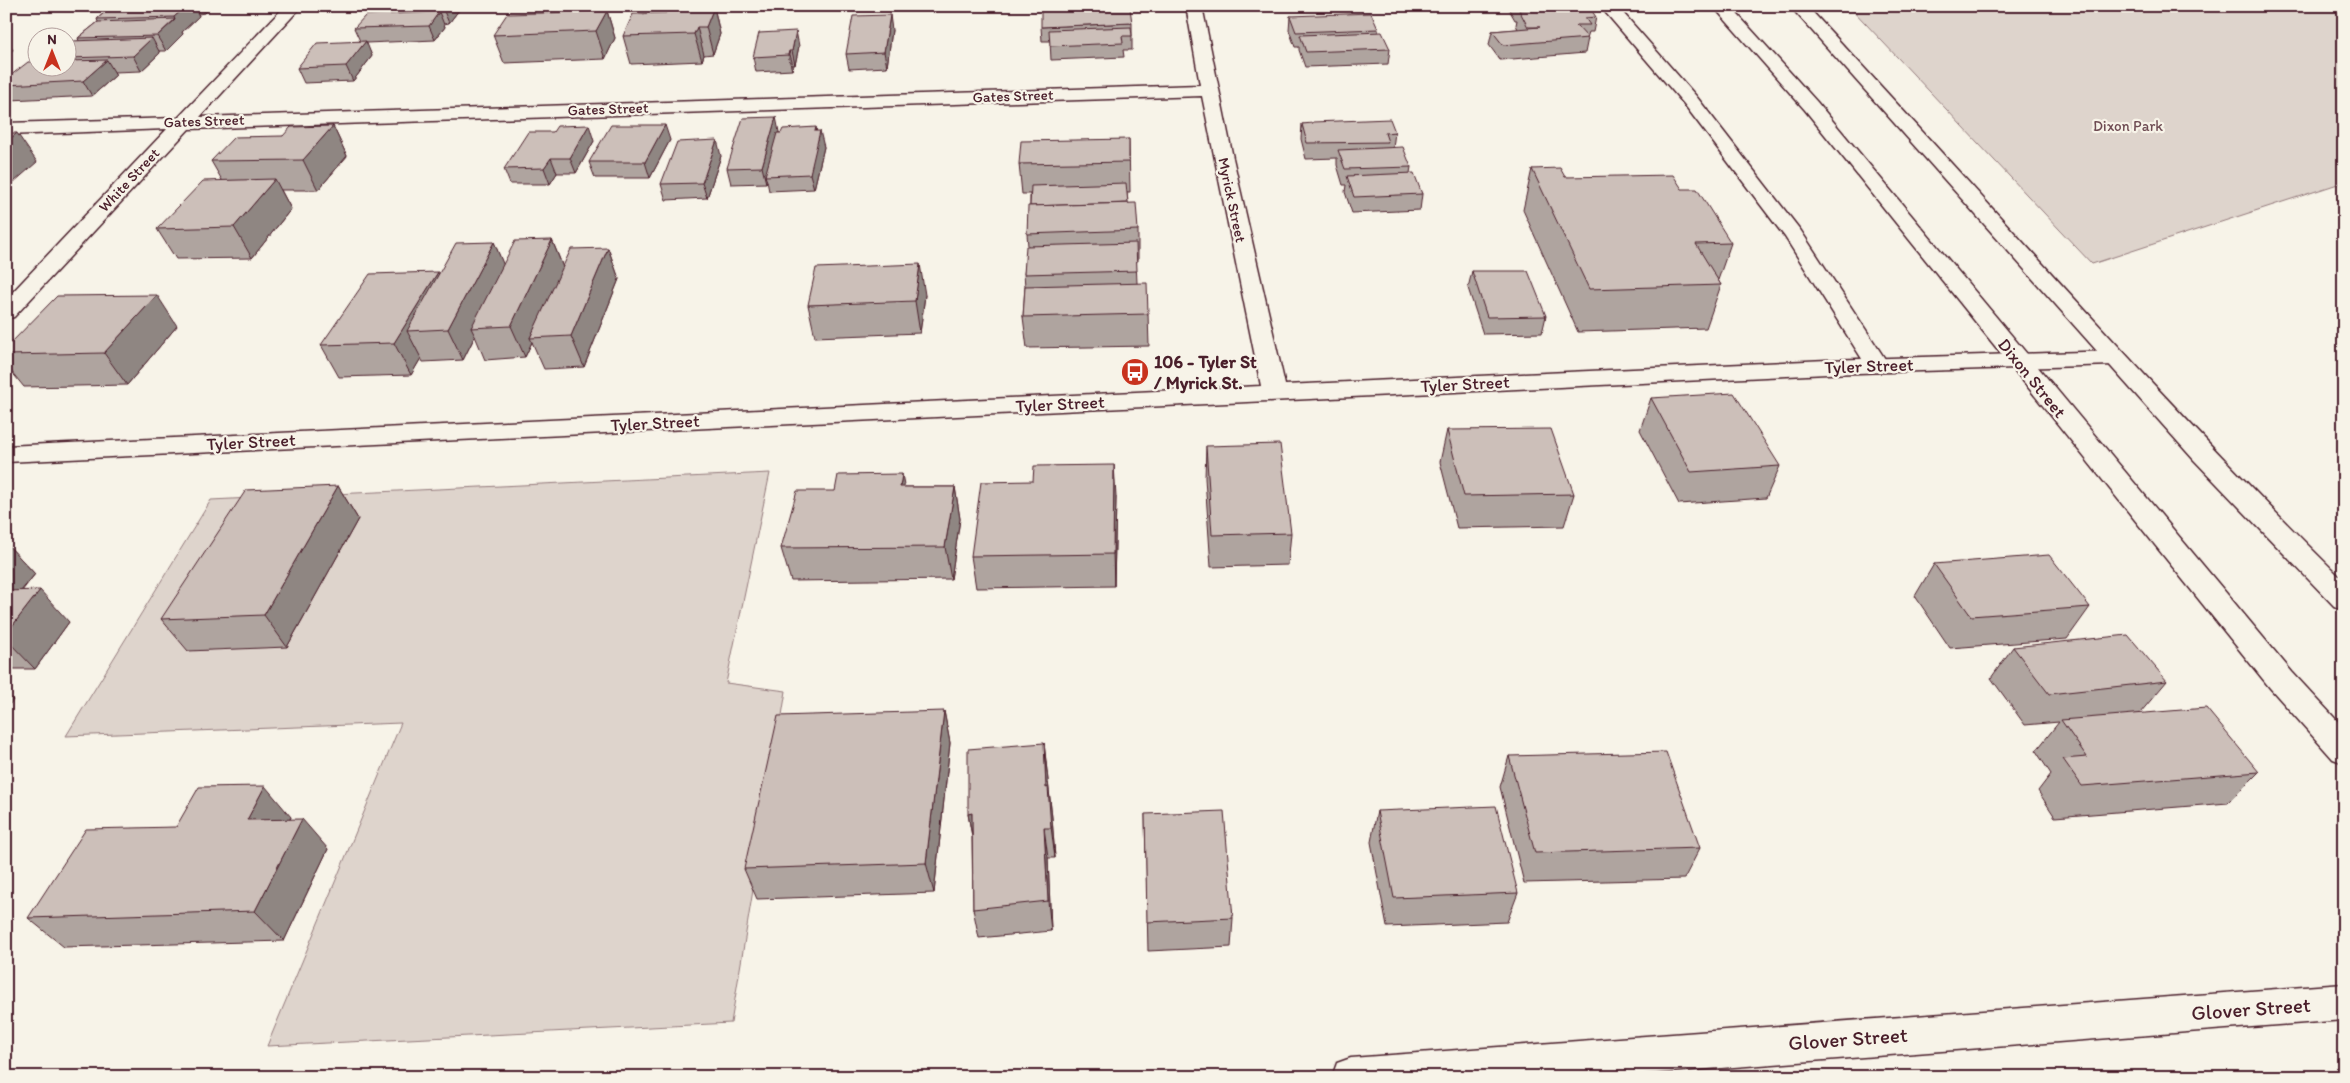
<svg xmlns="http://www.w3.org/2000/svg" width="2350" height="1083" viewBox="0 0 2350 1083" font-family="Itim,sans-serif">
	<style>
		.green { fill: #ded4cc; stroke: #947a7c }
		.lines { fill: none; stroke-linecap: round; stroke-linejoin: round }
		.service-casing { stroke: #4a1f2b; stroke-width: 3 }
		.minor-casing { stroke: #4a1f2b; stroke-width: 3 }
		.primary-casing { stroke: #4a1f2b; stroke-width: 3 }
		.service { fill: #f7f3e8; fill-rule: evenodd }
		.minor { fill: #f7f3e8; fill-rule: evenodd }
		.primary { fill: #f7f3e8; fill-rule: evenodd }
		.wall { fill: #afa49f; stroke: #4a1f2b }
		.shaded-wall { fill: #8f8682; stroke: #4a1f2b }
		.building { fill: #ccbfb9; stroke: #4a1f2b }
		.labels { text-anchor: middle; stroke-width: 4.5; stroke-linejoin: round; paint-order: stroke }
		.far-street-label { font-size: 15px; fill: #4a1f2b; stroke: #f7f3e8 }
		.far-park-label { font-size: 15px; fill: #6f4c53; stroke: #f7f3e8 }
		.poi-label { font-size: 18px; font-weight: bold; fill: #4a1f2b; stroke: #f7f3e8; text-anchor: start }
		.street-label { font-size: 18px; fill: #4a1f2b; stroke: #f7f3e8 }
		.near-street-label { font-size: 21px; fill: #4a1f2b; stroke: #f7f3e8 }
	</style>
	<rect width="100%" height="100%" fill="#f7f3e8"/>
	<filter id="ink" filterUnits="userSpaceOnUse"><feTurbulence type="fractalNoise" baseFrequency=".02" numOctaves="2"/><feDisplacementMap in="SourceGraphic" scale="10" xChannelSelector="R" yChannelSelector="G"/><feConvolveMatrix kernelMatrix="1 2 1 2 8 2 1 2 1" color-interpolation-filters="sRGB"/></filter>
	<g filter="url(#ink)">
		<g class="green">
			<path d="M1849 6H2344V182L2092 264Z"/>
			<path d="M770 473 726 683 786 691 731 1023 267 1046 401 723 66 736 211 500Z"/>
		</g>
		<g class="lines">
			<defs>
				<path id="service" d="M1600 6H1617L1696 96 1801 231 1889 365 1885 370 1877 372 1869 370 1785 237 1684 104Z"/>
				<g id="minor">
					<path d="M285 6H302L200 117 1200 85 1186 6H1202L1233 158 1285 385 1827 360 2114 351 2122 353 2126 358 2122 363 2114 365 1827 374 6 462V446L1261 386 1202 96 189 129 14 317 6 319V299L167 129 6 135V123L178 118Z"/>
					<path d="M2344 984V1020L1604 1077H1332L1337 1063 1351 1058Z"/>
				</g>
				<g id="primary">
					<path d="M1713 6H1730L1817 102 2292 672 2344 728V763L2333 759 2270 688 1805 110Z"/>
					<path d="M1790 6H1807C1986 198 2157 397 2344 581V610L2334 606 2194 460Z"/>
				</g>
			</defs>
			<use href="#service" class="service-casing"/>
			<use href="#minor" class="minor-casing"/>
			<use href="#primary" class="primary-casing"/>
			<use href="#service" class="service"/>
			<use href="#minor" class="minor"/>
			<use href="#primary" class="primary"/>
		</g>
		<g class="wall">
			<path d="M112 6H212L205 13 198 14 199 16 182 32 183 34 166 51H159L160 53 141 71 114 72 116 75 92 96 10 100 6 95V79L68 68V44L79 41 78 38 98 22 97 19Z"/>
			<path d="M458 6 459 10 449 23 444 24 445 27 435 40 366 43 372 56 353 81 304 83 297 68 360 41 354 28 371 15 369 11Z"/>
			<path d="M1507 6H1569L1568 9 1596 17 1593 32H1589L1587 38H1588L1585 53 1500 60 1489 45 1492 31 1518 29 1516 25 1517 20H1515Z"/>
			<path d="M714 7 720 34 713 54 704 55 702 61 631 64 623 36 666 13Z"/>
			<path d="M607 11 615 38 605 59 504 63 493 35Z"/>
			<path d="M1290 16 1378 29V32L1390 49 1388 64 1305 67 1299 50V47H1295L1289 30Z"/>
			<path d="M1132 23V50H1123L1124 57 1051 60 1050 41H1042L1041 27Z"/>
			<path d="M892 30 887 67 849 69 846 54Z"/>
			<path d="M799 46 795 65H793L792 70 756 72 753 57Z"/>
			<path d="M1302 124 1395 132 1393 148 1411 167 1410 173 1422 194 1420 210 1352 213 1345 192 1346 185H1343L1337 165V158L1306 159 1301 139Z"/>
			<path d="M333 126 347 156 318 190H281L291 209 252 258 176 259 157 229 222 180 211 161 283 136Z"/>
			<path d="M817 131 824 147 814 189 769 191 767 181 766 183 731 184 727 168 779 132V133H781Z"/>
			<path d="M1129 139 1130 192H1127L1128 203 1138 230V261H1136L1137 283 1148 314 1149 346 1027 348 1023 317 1025 286 1024 274 1028 246 1027 234 1030 206V194H1022L1019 164Z"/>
			<path d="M670 140 650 178H595L589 162Z"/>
			<path d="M594 141 576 173H557L550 184H510L504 169Z"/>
			<path d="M721 156 707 198 666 200 661 184Z"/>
			<path d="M1532 169 1565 177 1682 189 1731 243 1718 280 1721 285 1706 328 1578 332 1523 210Z"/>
			<path d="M552 240 563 267 608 248 619 279 584 367 544 369 532 342 525 357 485 360 475 336 463 360 423 362 421 358 411 375 339 377 321 345 439 274 494 242 503 265Z"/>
			<path d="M1472 271 1546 316 1542 333 1483 334 1468 288Z"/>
			<path d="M925 295 920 333 815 337 808 305Z"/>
			<path d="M177 326 127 385 24 387 6 365V355Z"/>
			<path d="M1651 398 1780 466 1766 498 1679 504 1640 430Z"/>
			<path d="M1447 430 1574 494 1564 526 1457 528 1440 462Z"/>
			<path d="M1206 446 1291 533 1288 565 1211 567 1205 478Z"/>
			<path d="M338 486 358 519 287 647 188 651 161 619Z"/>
			<path d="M905 487H955L960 519 951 579 791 581 781 548 835 491Z"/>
			<path d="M1116 497 1114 586 976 588 971 556Z"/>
			<path d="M6 543 35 574 22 591 69 622 35 669H6Z"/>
			<path d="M1934 564 2090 607 2067 639 1950 648 1915 596Z"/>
			<path d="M2013 647 2167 681 2140 713 2259 772 2228 803 2055 817 2038 791 2051 774 2036 751 2059 722 2025 725 1991 678Z"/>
			<path d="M944 711 950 743 934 893 757 899 744 869Z"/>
			<path d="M1044 743 1052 818 1055 858H1048L1051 931 979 938 973 909 972 837 968 814Z"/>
			<path d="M1509 756 1700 848 1684 879 1524 883 1500 787Z"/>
			<path d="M1377 811 1518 893 1507 922 1387 927 1371 842Z"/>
			<path d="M1145 814 1233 918 1231 947 1148 951Z"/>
			<path d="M291 817 290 819 328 849 284 941 64 947 28 918 176 827Z"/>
		</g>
		<g class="shaded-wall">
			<path d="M186 6H194L199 16 182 32 183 34 166 51 157 36 175 20 174 17Z"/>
			<path d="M201 6H212L205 13Z"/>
			<path d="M446 6H458L459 10 449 23 443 9Z"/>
			<path d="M714 7 720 34 713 54 706 27Z"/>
			<path d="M607 11 615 38 605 59 596 31Z"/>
			<path d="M439 12 445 27 435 40 429 26Z"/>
			<path d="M890 15 892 30 887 67 884 52Z"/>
			<path d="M697 27 704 55 702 61 694 34Z"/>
			<path d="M796 31 799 46 795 65 792 51Z"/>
			<path d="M152 38 160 53 141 71 133 56Z"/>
			<path d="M6 40 13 50 6 55Z"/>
			<path d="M366 41 372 56 353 81 346 66Z"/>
			<path d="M789 51 793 65 792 70 788 55Z"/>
			<path d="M107 60 116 75 92 96 83 81Z"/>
			<path d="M776 117 779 132 768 175 765 176 767 181 766 183 762 167Z"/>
			<path d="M589 125 594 141 576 173 570 158Z"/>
			<path d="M665 125 670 140 650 178 645 162Z"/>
			<path d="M333 126 347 156 318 190 303 160Z"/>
			<path d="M816 127 818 140 820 131 824 147 814 189 810 174Z"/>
			<path d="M17 133 37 162 6 189V142Z"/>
			<path d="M717 140 721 156 707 198 702 183Z"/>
			<path d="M551 158 557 173 550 184 544 168Z"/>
			<path d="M275 179 291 209 252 258 234 227Z"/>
			<path d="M552 240 564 270 530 338 532 342 525 357 511 326Z"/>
			<path d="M494 242 507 273 471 328 475 336 463 360 448 329Z"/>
			<path d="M608 248 619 279 584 367 571 336Z"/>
			<path d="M920 264 925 295 920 333 915 301Z"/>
			<path d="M438 272 453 303 407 331 421 358 411 375 394 343Z"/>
			<path d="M157 295 177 326 127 385 104 353Z"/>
			<path d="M1114 465 1116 497 1114 586 1113 554Z"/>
			<path d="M902 474 908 506 900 487Z"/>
			<path d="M338 486 358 519 287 647 264 615Z"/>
			<path d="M955 487 960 519 951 579 945 547Z"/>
			<path d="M6 543 35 574 6 609Z"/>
			<path d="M40 590 69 622 35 669 6 639V634Z"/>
			<path d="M6 694 13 700 6 709Z"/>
			<path d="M944 711 950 743 934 893 926 863Z"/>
			<path d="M1044 743 1052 818 1055 858 1046 788Z"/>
			<path d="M265 786 291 817 275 850 247 820Z"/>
			<path d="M972 813 974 845 968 814Z"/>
			<path d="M302 819 328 849 284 941 255 911Z"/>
			<path d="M1044 828 1048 858 1051 931 1048 901Z"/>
		</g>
		<g class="building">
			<path d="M112 6H186L174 17 97 19Z"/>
			<path d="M372 6H446L443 9 369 11Z"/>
			<path d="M714 7 706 27H697L694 34 623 36 633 14 666 13 668 9Z"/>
			<path d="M1130 8 1132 23 1041 27V10Z"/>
			<path d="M1590 8 1596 17 1585 18 1590 25H1576L1588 38 1503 45 1492 31 1540 27H1528L1519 10Z"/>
			<path d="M607 11 596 31 493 35 507 14Z"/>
			<path d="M439 12 429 26 354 28 366 15Z"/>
			<path d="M1371 13 1378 29 1296 32 1290 16Z"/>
			<path d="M890 15 884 52 846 54 853 16Z"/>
			<path d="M175 19 157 36 78 38 98 22Z"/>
			<path d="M1131 27 1132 36H1122L1123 43 1050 46 1049 30Z"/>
			<path d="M796 31 792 51H789L788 55 753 57 759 33Z"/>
			<path d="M1382 32 1390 49 1306 52 1300 35Z"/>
			<path d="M152 38 133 56 68 58V44L71 41Z"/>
			<path d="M366 41 346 66 297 68 317 43Z"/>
			<path d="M107 60 83 81 6 85V79L28 62 38 61V68H68V61Z"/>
			<path d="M776 117 762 167 727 168 743 118Z"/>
			<path d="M1390 119 1395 132 1385 133 1388 142 1307 143 1302 124 1313 123V122Z"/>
			<path d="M589 125 570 158H551L544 168 504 169 528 132H553L557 126Z"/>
			<path d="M611 125H665L645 162H589Z"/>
			<path d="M333 126 303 160 211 161 234 137 283 136 291 127Z"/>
			<path d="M816 127 815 131H820L810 174 765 176 777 133H781L783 129Z"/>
			<path d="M6 133H17L6 142Z"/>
			<path d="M1129 139V162L1019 164 1021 141Z"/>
			<path d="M717 140 702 183 661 184 677 142Z"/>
			<path d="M1403 147 1411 167 1345 169 1338 150Z"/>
			<path d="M1560 168 1565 177 1673 175 1682 189H1697L1731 243 1696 244 1721 285 1589 289 1532 169Z"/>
			<path d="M1414 173 1422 194 1354 197 1347 176Z"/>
			<path d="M275 179 234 227 157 229 203 181Z"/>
			<path d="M1126 183 1128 203 1030 206 1031 186Z"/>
			<path d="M1136 203 1138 230 1027 234 1028 206Z"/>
			<path d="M552 240 511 326 471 328 515 241Z"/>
			<path d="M494 242 448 329 407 331 456 243Z"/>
			<path d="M1136 243 1137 271 1024 274 1026 246Z"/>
			<path d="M608 248 571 336 530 338 571 249Z"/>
			<path d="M920 264 915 301 808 305 816 268Z"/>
			<path d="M1472 271H1528L1546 316 1487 317Z"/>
			<path d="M438 272 394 343 321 345 370 274Z"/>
			<path d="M1147 283 1148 314 1023 317 1025 286Z"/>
			<path d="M157 295 104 353 6 355V348L57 296Z"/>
			<path d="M1734 393 1780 466 1691 472 1651 398Z"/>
			<path d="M1551 429 1574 494 1464 496 1447 430Z"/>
			<path d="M1280 444 1291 533 1212 535 1206 446Z"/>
			<path d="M1114 465 1113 554 971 556 981 482 1033 481 1034 466Z"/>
			<path d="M902 474 900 487H955L945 547 781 548 797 491H835L838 475Z"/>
			<path d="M338 486 264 615 161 619 246 490Z"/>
			<path d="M2049 555 2090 607 1971 616 1934 564Z"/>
			<path d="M40 590 6 634V591Z"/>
			<path d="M2128 635 2167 681 2049 694 2013 647Z"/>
			<path d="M2206 708 2259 772 2082 786 2063 759 2087 757 2061 720Z"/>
			<path d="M944 711 926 863 744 869 778 716Z"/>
			<path d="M1044 743 1046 788 1048 787 1051 828H1044L1048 901 973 909 972 813 968 814V749Z"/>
			<path d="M1666 752 1700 848 1535 853 1509 756Z"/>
			<path d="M265 786 247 820 302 819 255 911 28 918 86 829 176 827 199 787Z"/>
			<path d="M1496 806 1518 893 1394 898 1377 811Z"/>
			<path d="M1224 811 1233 918 1147 922 1145 814Z"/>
		</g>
	</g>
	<defs>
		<symbol id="bus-disc" viewBox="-11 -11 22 22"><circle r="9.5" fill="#c8321e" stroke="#f7f3e8"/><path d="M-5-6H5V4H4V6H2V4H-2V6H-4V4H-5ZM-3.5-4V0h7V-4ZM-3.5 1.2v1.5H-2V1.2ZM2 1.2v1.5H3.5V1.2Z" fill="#fff"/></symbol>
	</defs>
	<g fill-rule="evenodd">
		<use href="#bus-disc" x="1119" y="356" width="32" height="32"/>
	</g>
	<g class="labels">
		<g class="far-street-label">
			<text transform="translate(1013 96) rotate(-2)" y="5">Gates Street</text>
			<text transform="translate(608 109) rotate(-2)" y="5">Gates Street</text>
			<text transform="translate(204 121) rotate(-2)" y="5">Gates Street</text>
			<text transform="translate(129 180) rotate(-47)" y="5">White Street</text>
			<text transform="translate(1232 200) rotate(78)" y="5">Myrick Street</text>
		</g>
		<g class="far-park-label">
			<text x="2128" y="131">Dixon Park</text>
		</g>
		<g class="poi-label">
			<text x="1154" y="368">106 - Tyler St<tspan x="1154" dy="21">/ Myrick St.</tspan></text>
		</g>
		<g class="street-label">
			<text transform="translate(1869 366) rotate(-2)" y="6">Tyler Street</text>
			<text transform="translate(2032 378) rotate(51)" y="6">Dixon Street</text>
			<text transform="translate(1465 384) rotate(-3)" y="6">Tyler Street</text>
			<text transform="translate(1060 404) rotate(-3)" y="6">Tyler Street</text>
			<text transform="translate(655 423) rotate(-3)" y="6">Tyler Street</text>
			<text transform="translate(251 442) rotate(-3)" y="6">Tyler Street</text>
		</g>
		<g class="near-street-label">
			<text transform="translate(2251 1009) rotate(-4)" y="7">Glover Street</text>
			<text transform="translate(1848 1039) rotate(-4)" y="7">Glover Street</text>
		</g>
	</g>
	<rect width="2350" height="1083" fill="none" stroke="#f7f3e8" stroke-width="25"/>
	<rect x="12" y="12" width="2325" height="1058" fill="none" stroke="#4a1f2b" stroke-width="2" filter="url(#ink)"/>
	<g transform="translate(52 52)"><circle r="24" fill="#f7f3e8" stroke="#b29e9c"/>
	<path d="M0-4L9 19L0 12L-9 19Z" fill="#c8321e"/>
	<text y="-8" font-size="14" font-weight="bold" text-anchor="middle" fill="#4a1f2b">N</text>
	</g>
</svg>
